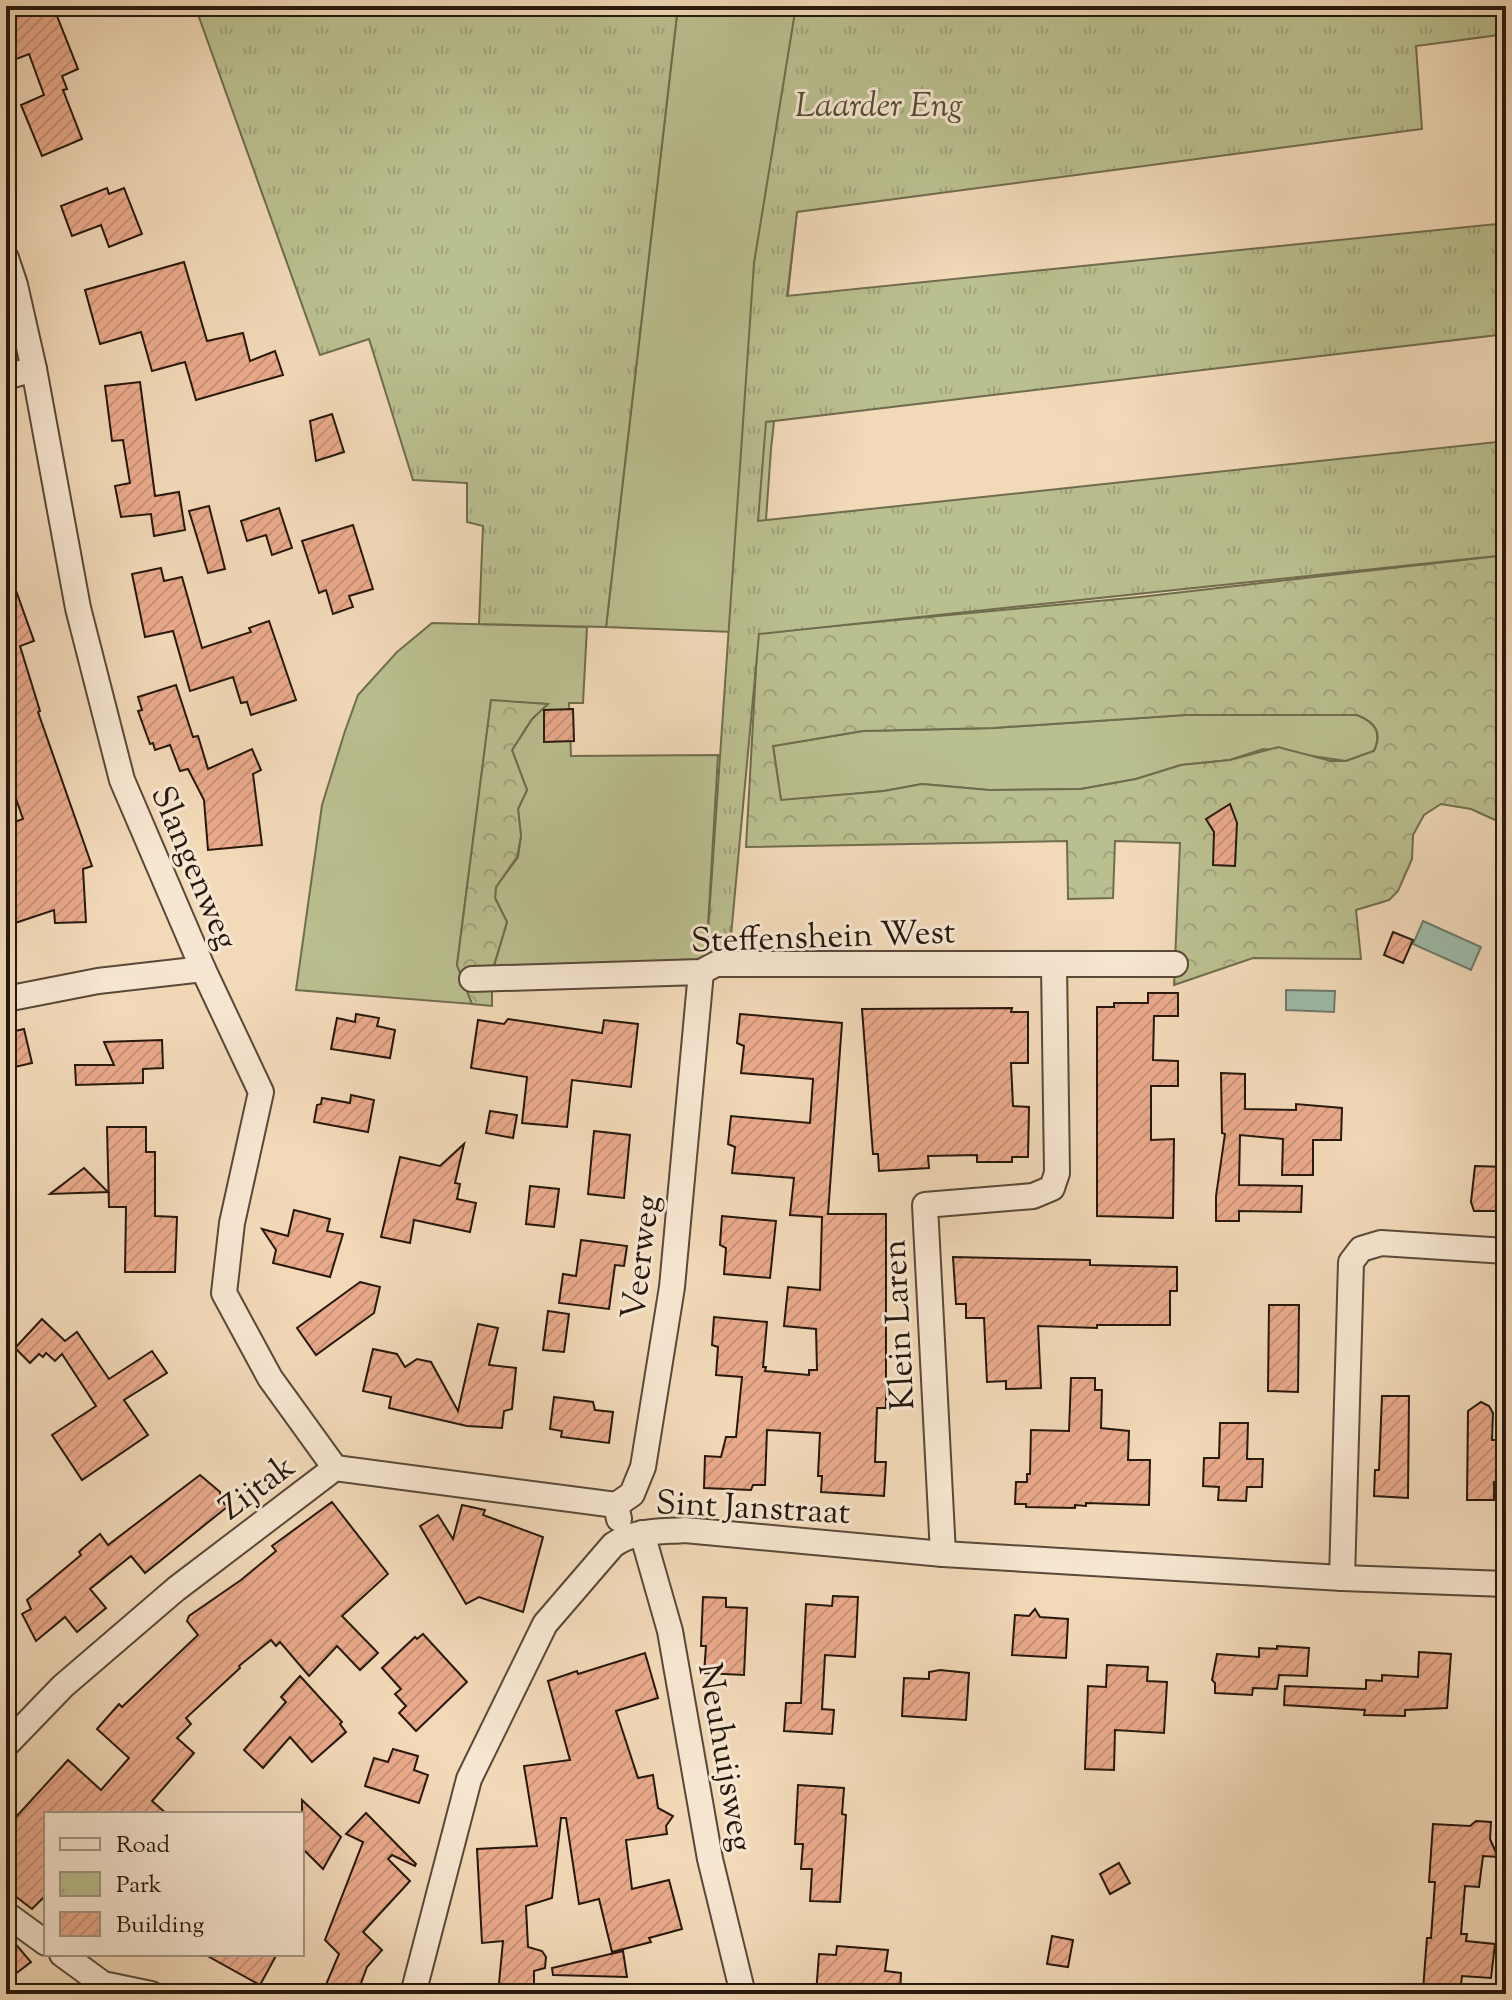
<svg xmlns="http://www.w3.org/2000/svg" width="1512" height="2000" viewBox="0 0 1512 2000" font-family="'Sorts Mill Goudy',serif">
	<style>
		.grass { fill: #babf8f; stroke: #706c4e; stroke-width: 2 }
		.forest { fill: url(#forest-crowns); stroke: #706c4e; stroke-width: 2; fill-rule: evenodd }
		.park { fill: url(#park-tufts); stroke: #706c4e; stroke-width: 2 }
		.water { fill: #9cbba9; stroke: #6d7a6b; stroke-width: 2 }
		.building { fill: url(#building-hatch); stroke: #26180d; stroke-width: 2 }
		.lines { fill: none; stroke-linecap: round; stroke-linejoin: round }
		.street-casing { stroke: #594838; stroke-width: 28 }
		.street { stroke: #f7e6d1; stroke-width: 24 }
		.labels { text-anchor: middle; stroke-width: 6; stroke-linejoin: round; paint-order: stroke }
		.park-label { font-size: 34px; font-style: italic; fill: #524a34; stroke: #f7e6d1 }
		.street-label { font-size: 34px; fill: #26180d; stroke: #f7e6d1 }
	</style>
	<defs>
		<pattern id="forest-crowns" width="20" height="18" patternUnits="userSpaceOnUse" patternTransform="scale(2)"><rect width="20" height="18" fill="#babf8f"/><path d="M2 6a3 3 0 1 1 6 0M12 15a3 3 0 1 1 6 0" fill="none" stroke="#a0a37a"/></pattern>
		<pattern id="park-tufts" width="24" height="20" patternUnits="userSpaceOnUse" patternTransform="scale(2)"><rect width="24" height="20" fill="#babf8f"/><path d="M3 7l-1-3M5 7V3M7 7l1-3M15 17l-1-3M17 17v-4M19 17l1-3" fill="none" stroke="#a0a37a"/></pattern>
		<pattern id="building-hatch" width="6" height="6" patternUnits="userSpaceOnUse" patternTransform="scale(2)"><rect width="6" height="6" fill="#eaaa8c"/><path d="M-1 1l2-2M0 6l6-6M5 7l2-2" fill="none" stroke="#c99278"/></pattern>
	</defs>
	<rect width="100%" height="100%" fill="#f2d9b8"/>
	<filter id="stains"><feTurbulence type="fractalNoise" baseFrequency=".0025" numOctaves="4"/><feColorMatrix values="0 0 0 0 .2 0 0 0 0 .09 0 0 0 0 .02 0 0 0 .5 -.17"/></filter>
	<radialGradient id="worn" r=".72"><stop offset=".6" stop-color="#630" stop-opacity="0"/><stop offset="1" stop-color="#630" stop-opacity=".3"/></radialGradient>
	<g class="grass">
		<path d="M678 6H825L804 147 771 449 758 633 606 627Z"/>
		<path d="M432 623 587 627 583 703H569L571 756 718 755 706 960 492 972 507 922 495 898 496 887 518 857 521 836 518 809 527 790 512 750 532 719 547 704 491 701 457 965 472 1004 296 990 322 805 345 731 358 695 397 652Z"/>
		<path d="M1185 715H1357C1375 722 1382 732 1374 751L1346 761 1263 749 1230 760 1181 765 1136 779 1081 789 989 790 922 784 884 791 781 801 773 746 863 731 993 728Z"/>
	</g>
	<g class="forest">
		<path d="M1506 555V825L1471 809 1441 804 1424 815 1413 835 1412 859 1398 891 1389 900 1356 910 1361 959 1253 958 1174 985 1180 843 1115 841 1113 898 1068 899 1067 841 746 847 758 633 1140 597ZM1185 715H1357C1375 722 1383 732 1374 751L1346 761H1331L1278 747 1230 760 1181 765 1136 779 1081 789 989 790 922 784 884 791 781 800 773 746 863 731 993 728Z"/>
		<path d="M491 700 548 704 532 719 512 750 527 790 518 809 521 836 517 857 496 887 495 898 507 922 492 972V1006L472 1004 457 965Z"/>
	</g>
	<g class="park">
		<path d="M195 6H678L606 627 479 624 483 526 467 522V483L413 480 369 339 320 355Z"/>
		<path d="M796 6H1506V34L1416 46 1422 129 797 212 787 296 1506 223V334L766 422 758 521 1506 441V555L759 634 729 957 706 960 754 263Z"/>
	</g>
	<g class="water">
		<path d="M1423 921 1481 947 1471 970 1413 944Z"/>
		<path d="M1286 990 1335 991 1334 1012 1286 1010Z"/>
	</g>
	<g class="building">
		<path d="M6 6H53L78 69 62 76 67 89 63 90 82 139 42 156 21 105 44 95 29 54 6 63Z"/>
		<path d="M107 188 109 194 124 188 142 234 109 247 101 225 72 236 61 206Z"/>
		<path d="M184 262 207 341 243 333 250 361 275 351 283 375 196 400 185 362 152 371 141 332 100 344 85 290Z"/>
		<path d="M140 382 155 496 179 492 185 530 154 536 151 514 121 517 115 486 130 483 123 440 112 441 105 386Z"/>
		<path d="M332 414 344 452 316 461 310 421Z"/>
		<path d="M209 506 225 569 208 573 189 511Z"/>
		<path d="M279 508 292 548 272 555 266 535 247 541 241 521Z"/>
		<path d="M353 525 373 589 349 596 353 607 333 614 326 590 319 593 302 541Z"/>
		<path d="M161 568 164 581 182 577 202 648 251 632 249 628 269 621 296 700 251 715 247 702 241 703 233 677 190 691 173 631 145 637 132 574Z"/>
		<path d="M6 571H9L34 641 20 646 40 711 38 712 92 866 83 869 86 922 55 923 54 910 6 926V847L12 845 6 825 23 819 6 770Z"/>
		<path d="M176 685 193 737 198 736 208 769 252 749 261 770 253 774 262 845 208 850 204 800 188 769 180 771 170 745 155 750 153 743 150 744 138 711 142 710 138 697Z"/>
		<path d="M573 709 574 741 544 742V710Z"/>
		<path d="M1230 804 1237 823 1235 866 1213 865 1214 832 1206 819Z"/>
		<path d="M1393 932 1413 940 1403 963 1384 955Z"/>
		<path d="M1148 993H1178V1016H1154L1153 1060 1178 1061V1086H1151V1140L1174 1139 1173 1218 1097 1216V1007H1114V1003H1148Z"/>
		<path d="M1012 1008 1011 1012H1028V1063H1011L1013 1106 1029 1107 1028 1157H1012V1162H977V1155L928 1156 929 1168 879 1171 878 1154H873L862 1009Z"/>
		<path d="M356 1014 379 1018 377 1026 395 1030 390 1058 331 1049 337 1018 355 1022Z"/>
		<path d="M740 1014 842 1023 828 1214H886V1408H877L875 1462H886L884 1496 821 1492 822 1476H818L820 1433 767 1430 765 1485H753L751 1490 704 1488 705 1456 721 1457 726 1437H736L742 1377 716 1375 718 1347 712 1345 714 1317 767 1322 763 1367H766L765 1371 809 1375V1370H817L816 1329 784 1326 788 1287 820 1290 822 1217 790 1215 794 1178 732 1173 735 1147 728 1144 731 1116 810 1123 813 1079 741 1073 744 1046 737 1043Z"/>
		<path d="M508 1019 602 1033 604 1020 638 1024 631 1087 572 1080 567 1127 522 1123 527 1077 471 1068 478 1020 504 1024Z"/>
		<path d="M24 1029 32 1063 6 1069V1033Z"/>
		<path d="M162 1040 163 1068 143 1069V1083L76 1085 75 1065H114L104 1042Z"/>
		<path d="M1221 1073 1245 1074V1109L1296 1110V1104L1342 1108 1341 1140H1313V1175H1282L1283 1139 1240 1135 1239 1185 1302 1186 1301 1212 1239 1211V1221H1216V1196L1225 1134 1222 1133Z"/>
		<path d="M351 1095 374 1100 368 1132 314 1122 317 1105 321 1104 322 1098 350 1103Z"/>
		<path d="M490 1111 517 1115 513 1138 486 1133Z"/>
		<path d="M107 1127H146V1152H155V1216L177 1217 175 1272H125L126 1207H109Z"/>
		<path d="M594 1131 630 1135 624 1198 588 1194Z"/>
		<path d="M464 1144 455 1183 460 1184 457 1199 476 1203 470 1232 414 1220 410 1243 381 1237 400 1157 440 1166Z"/>
		<path d="M1475 1166 1506 1167V1211H1474L1471 1202Z"/>
		<path d="M84 1168 108 1192 50 1194Z"/>
		<path d="M530 1186 559 1189 554 1227 526 1224Z"/>
		<path d="M294 1210 330 1219 327 1231 343 1234 330 1277 273 1263 276 1250 262 1229 288 1236Z"/>
		<path d="M722 1216 776 1221 770 1278 724 1274 726 1248 720 1245Z"/>
		<path d="M581 1240 627 1246 624 1266 615 1265 609 1309 559 1303 563 1274 576 1276Z"/>
		<path d="M953 1257 1090 1260V1265L1177 1267V1291H1170V1325H1097V1328L1038 1326 1041 1388 1006 1389V1381L987 1382 984 1318H966V1304H956Z"/>
		<path d="M360 1282 380 1287 374 1313 316 1355 297 1328Z"/>
		<path d="M1269 1305H1299L1298 1392 1268 1391Z"/>
		<path d="M548 1311 569 1314 564 1352 543 1350Z"/>
		<path d="M42 1319 65 1341 77 1332 109 1379 152 1351 167 1373 124 1400 148 1435 82 1480 52 1435 96 1406 62 1354 55 1361 46 1353 43 1357 39 1354 30 1363 15 1348Z"/>
		<path d="M478 1324 498 1328 489 1365 516 1368 512 1409 504 1411 502 1428 467 1426 389 1408 391 1397 363 1391 373 1349 397 1354 405 1367 417 1359 431 1362 458 1411Z"/>
		<path d="M1071 1378H1095V1390H1102L1101 1428 1129 1431 1128 1460H1150L1149 1505 1086 1503V1506L1075 1505V1508L1026 1507V1504H1015L1016 1482H1027V1474H1030L1031 1430 1069 1431Z"/>
		<path d="M1382 1396H1409L1408 1498 1374 1496 1375 1470H1379Z"/>
		<path d="M554 1397 593 1402 595 1410 613 1412 609 1443 561 1437 562 1431 550 1429Z"/>
		<path d="M1481 1402 1489 1406 1493 1413 1492 1440H1506V1483L1494 1482V1500H1467L1468 1411Z"/>
		<path d="M1220 1423H1248L1247 1459H1263L1262 1487H1247L1246 1501 1218 1500 1219 1487 1203 1486 1204 1458H1219Z"/>
		<path d="M200 1475 220 1492V1498L227 1507 145 1573 131 1556 90 1589 106 1608 77 1632 65 1617 36 1641 22 1614 31 1609 27 1600 81 1555 79 1552 82 1549 100 1534 108 1545Z"/>
		<path d="M332 1502 388 1574 342 1616 378 1653 360 1670 337 1646 309 1676 280 1642 276 1646 271 1640 239 1666 240 1668 186 1718 191 1724 177 1738 194 1753 152 1801 167 1814H46V1895L32 1909 6 1889V1828L68 1760 101 1790 129 1758 97 1729 119 1704 122 1707 198 1635 187 1621 189 1616 241 1580 276 1551 272 1546Z"/>
		<path d="M462 1505 485 1510 483 1515 543 1537 523 1612 479 1597 466 1604 420 1526 438 1515 453 1539Z"/>
		<path d="M833 1596 858 1597 855 1657 825 1655 822 1709 834 1710 832 1734 784 1731 786 1703H801L806 1604 832 1606Z"/>
		<path d="M703 1597 726 1598V1607L747 1608 744 1675 704 1673 706 1646H701Z"/>
		<path d="M1035 1609 1040 1617 1068 1619 1066 1658 1012 1655 1015 1615 1029 1616Z"/>
		<path d="M423 1634 467 1682 416 1731 399 1713 406 1706 395 1694 401 1689 382 1668 415 1637 417 1639Z"/>
		<path d="M1277 1646 1309 1648 1307 1676 1279 1675 1277 1689 1253 1688 1252 1695 1215 1693V1683L1212 1680 1217 1654 1259 1657V1648L1277 1649Z"/>
		<path d="M1419 1652 1451 1654 1447 1708 1405 1710V1716L1364 1715 1365 1710 1284 1705 1285 1686 1366 1689V1680L1382 1681V1675L1418 1677Z"/>
		<path d="M645 1653 658 1698 616 1711 638 1778 653 1775 658 1808 673 1816 666 1826 667 1834 626 1840 632 1889 669 1880 682 1929 649 1938 651 1942 612 1952 599 1899 579 1904 566 1818H561L552 1898 526 1906 528 1947 542 1951 546 1957 545 1968 534 1971V1994H498L503 1941 482 1943 477 1849 537 1846 524 1766 570 1760 548 1681 577 1671 578 1674Z"/>
		<path d="M1107 1665 1148 1667 1147 1681 1167 1682 1164 1733 1115 1730 1114 1770 1085 1769 1088 1686 1106 1687Z"/>
		<path d="M940 1670 969 1673 966 1720 902 1716 904 1678 929 1679V1672Z"/>
		<path d="M300 1676 342 1722 340 1724 346 1732 312 1762 290 1737 263 1768 244 1750 286 1702 281 1697Z"/>
		<path d="M393 1749 418 1756 414 1770 428 1775 419 1803 365 1786 374 1758 388 1762Z"/>
		<path d="M798 1785 844 1788 842 1814 846 1815 840 1902 810 1901 812 1869H801L803 1844H795Z"/>
		<path d="M302 1800 341 1837 323 1869 302 1848Z"/>
		<path d="M366 1813 416 1864 415 1866 392 1855 388 1859 410 1881 363 1932 382 1950 367 1967 357 1994H322L339 1954 325 1940 363 1842 346 1834Z"/>
		<path d="M1476 1821 1491 1822 1490 1839 1498 1857 1483 1856 1479 1887 1465 1886 1461 1934H1467L1466 1941 1495 1944 1491 1978 1462 1976 1460 1993 1423 1990 1427 1938H1431L1435 1882H1429L1433 1824 1470 1826Z"/>
		<path d="M1119 1863 1130 1883 1110 1894 1100 1874Z"/>
		<path d="M6 1933 31 1962 6 1981Z"/>
		<path d="M1052 1936 1073 1940 1068 1967 1047 1964Z"/>
		<path d="M837 1946 888 1950 885 1971 901 1973 900 1994H816L819 1954 836 1955Z"/>
		<path d="M623 1951 627 1977 553 1975 552 1968Z"/>
		<path d="M204 1954H277L260 1985Z"/>
	</g>
	<g class="lines">
		<defs>
			<g id="street">
				<path d="M6 258 15 285 34 369 78 608 122 780 203 969 261 1092 232 1223 224 1293 270 1378 335 1468"/>
				<path d="M6 377 34 369"/>
				<path d="M472 979 701 972 716 964H1175"/>
				<path d="M6 999 98 981 203 969"/>
				<path d="M619 1519 616 1505 632 1494 643 1467 672 1287 701 972"/>
				<path d="M642 1533 670 1631 710 1859 743 1994"/>
				<path d="M943 1554 925 1205 1033 1196 1052 1188 1057 1173 1054 965"/>
				<path d="M1342 1578 1351 1262 1361 1249 1381 1243 1506 1251"/>
				<path d="M6 1745 63 1686 176 1589 335 1468 616 1505"/>
				<path d="M6 1914 46 1943"/>
				<path d="M62 1954 103 1984 151 1994"/>
				<path d="M413 1994 469 1779 545 1624 613 1545C634 1530 659 1532 685 1530L943 1554 1342 1578 1506 1584"/>
			</g>
		</defs>
		<use href="#street" class="street-casing"/>
		<use href="#street" class="street"/>
	</g>
	<g class="labels">
		<g class="park-label">
			<text x="879" y="116">Laarder Eng</text>
		</g>
		<g class="street-label">
			<text transform="translate(196 867) rotate(67)" y="12">Slangenweg</text>
			<text transform="translate(823 935) rotate(-2)" y="12">Steffenshein West</text>
			<text transform="translate(639 1257) rotate(-83)" y="12">Veerweg</text>
			<text transform="translate(897 1325) rotate(-93)" y="12">Klein Laren</text>
			<text transform="translate(256 1486) rotate(-37)" y="12">Zijtak</text>
			<text transform="translate(753 1506) rotate(3)" y="12">Sint Janstraat</text>
			<text transform="translate(727 1757) rotate(80)" y="12">Neuhuijsweg</text>
		</g>
	</g>
	<rect width="1512" height="2000" fill="none" stroke="#f2d9b8" stroke-width="32"/>
	<rect x="8" y="8" width="1496" height="1984" fill="none" stroke="#26180d" stroke-width="4"/>
	<rect x="16" y="16" width="1480" height="1968" fill="none" stroke="#26180d" stroke-width="2"/>
	<rect x="44" y="1812" width="260" height="144" fill="#f7e6d1" stroke="#a39483" stroke-width="2"/>
	<rect x="60" y="1838" width="40" height="12" fill="#f7e6d1" stroke="#a39483" stroke-width="2"/>
	<text x="116" y="1852" font-size="24" fill="#26180d">Road</text>
	<rect x="60" y="1872" width="40" height="24" fill="url(#park-tufts)" stroke="#a39483" stroke-width="2"/>
	<text x="116" y="1892" font-size="24" fill="#26180d">Park</text>
	<rect x="60" y="1912" width="40" height="24" fill="url(#building-hatch)" stroke="#a39483" stroke-width="2"/>
	<text x="116" y="1932" font-size="24" fill="#26180d">Building</text>
	<rect width="100%" height="100%" filter="url(#stains)"/>
	<rect width="100%" height="100%" fill="url(#worn)"/>
</svg>
